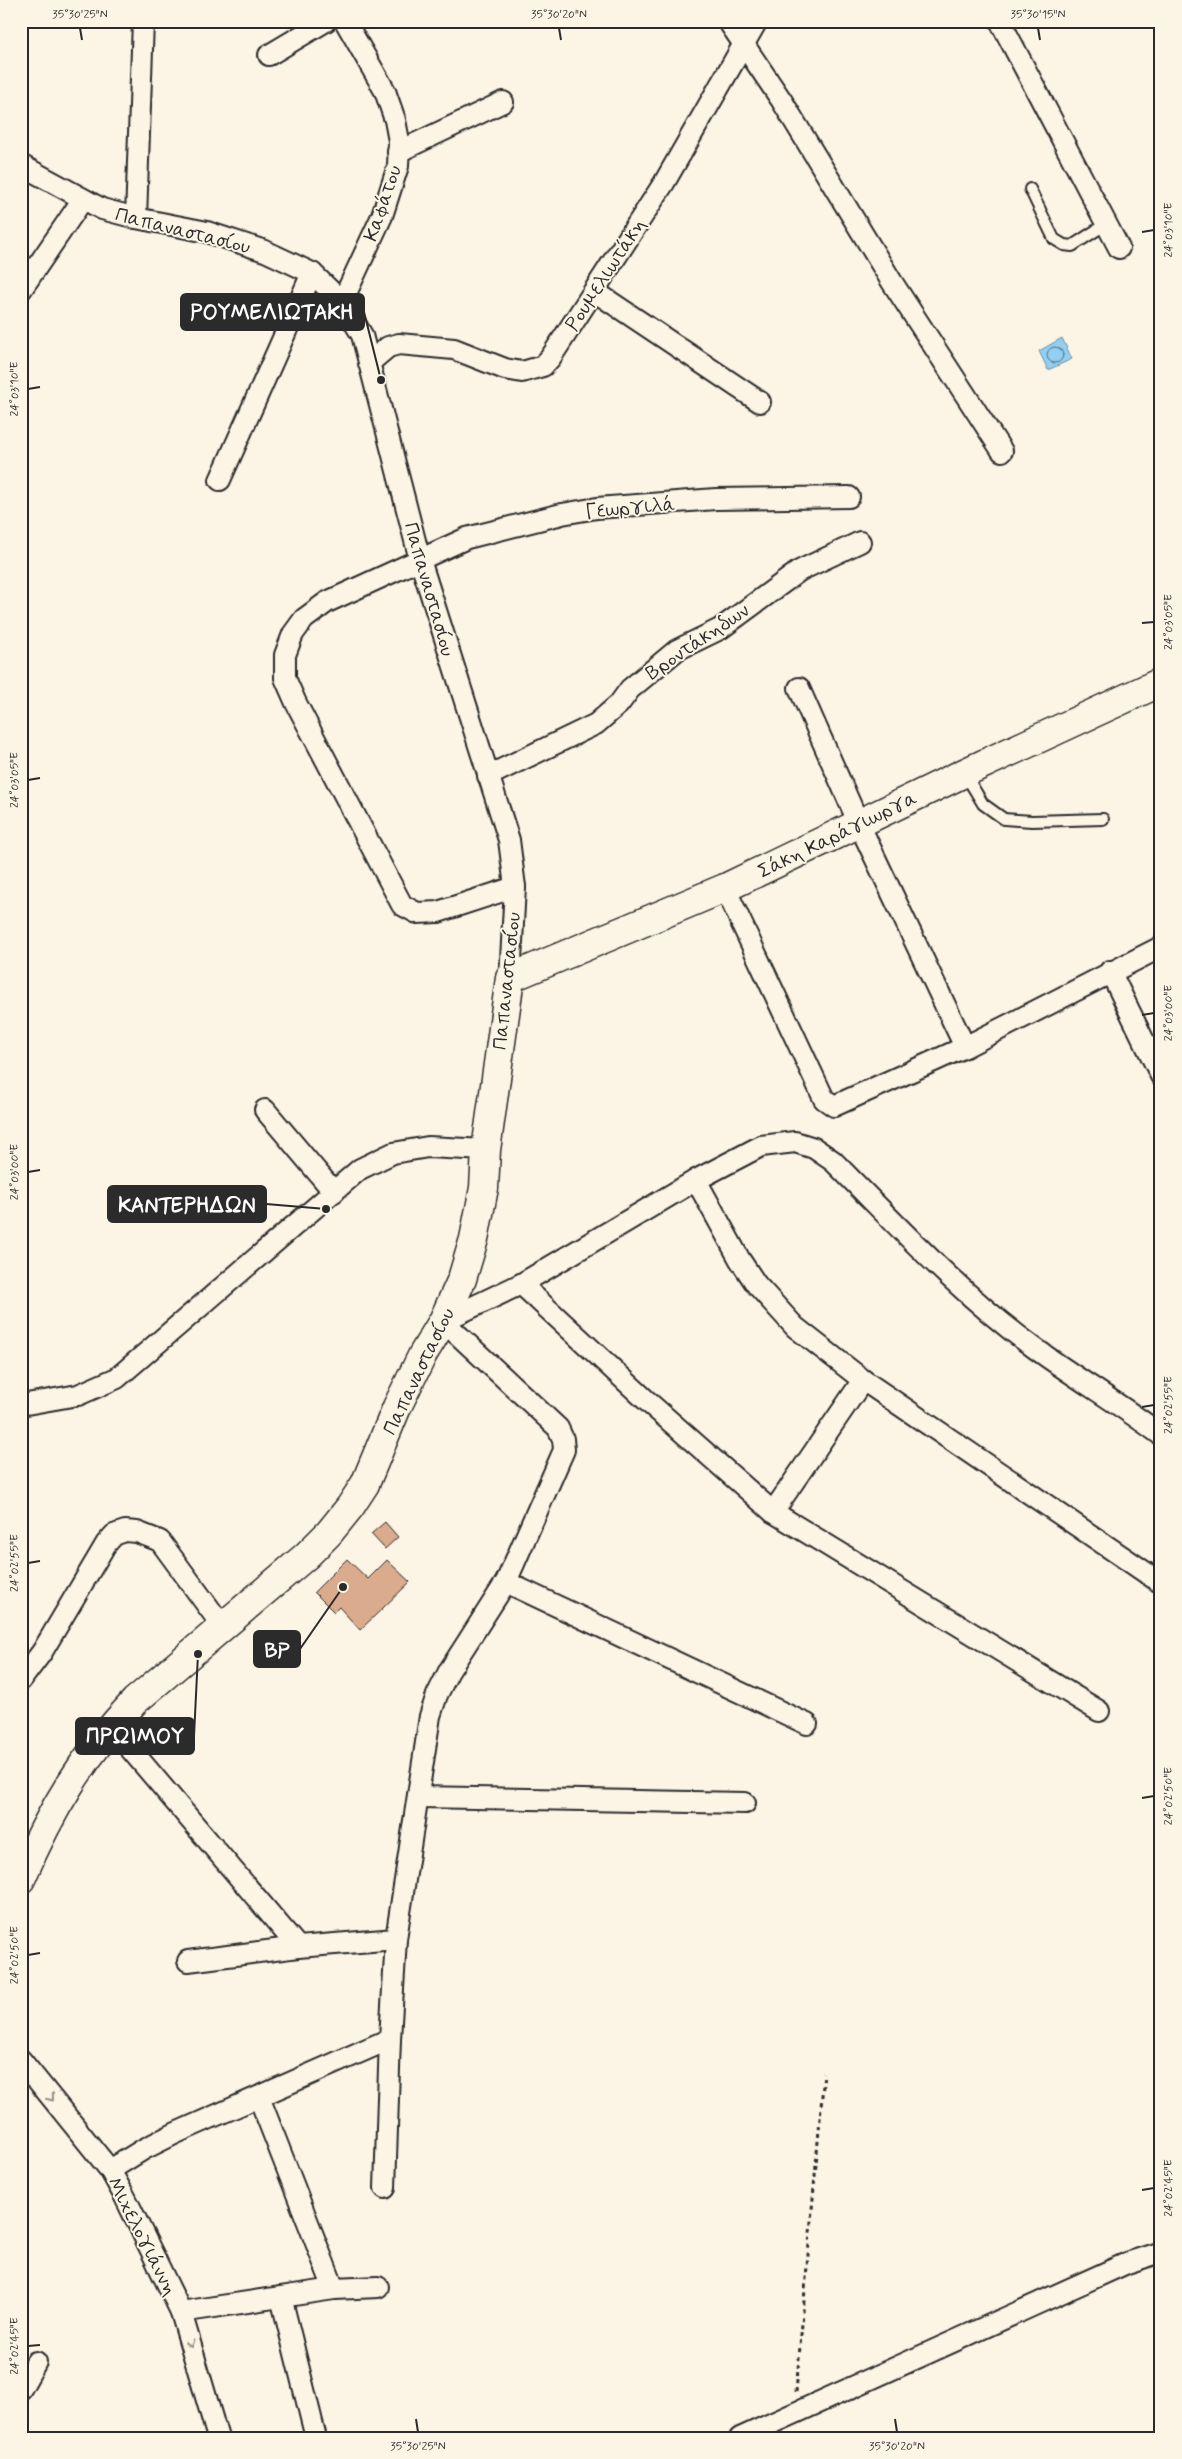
<svg xmlns="http://www.w3.org/2000/svg" width="1182" height="2459" viewBox="0 0 1182 2459" font-family="Mynerve,sans-serif">
	<style>
		.water { fill: #92cff2; stroke: #698da2 }
		.lines { fill: none; stroke-linecap: round; stroke-linejoin: round }
		.shore { stroke: #546d7b; stroke-width: 1 }
		.building { fill: #daab8c; stroke: #2b2b2b }
		.lane-casing { stroke: #2b2b2b; stroke-width: 14 }
		.street-casing { stroke: #2b2b2b; stroke-width: 24 }
		.secondary-casing { stroke: #2b2b2b; stroke-width: 31 }
		.path { stroke: #2b2b2b; stroke-width: 3; stroke-dasharray: 4 4; stroke-linecap: butt }
		.lane { stroke: #fcf5e5; stroke-width: 10 }
		.street { stroke: #fcf5e5; stroke-width: 20 }
		.secondary { stroke: #fcf5e5; stroke-width: 28 }
		.oneway { stroke: #949088 }
		.ticks { fill: none; stroke: #2b2b2b; stroke-width: 2 }
		.labels { text-anchor: middle; stroke-width: 4; stroke-linejoin: round; paint-order: stroke }
		.street-label { font-size: 20px; fill: #2b2b2b; stroke: #fcf5e5 }
		.leader { fill: none; stroke: #2b2b2b; stroke-width: 2 }
		.callout-dot { fill: #2b2b2b; stroke: #fcf5e5; stroke-width: 2 }
		.callout { fill: #2b2b2b; stroke: #2b2b2b; stroke-width: 2 }
		.callout-label { font-size: 21px; text-anchor: middle; font-weight: bold; fill: #fff }
		.neatline { fill: none; stroke: #2b2b2b; stroke-width: 2 }
		.ticks-label { font-size: 12px; text-anchor: middle; fill: #2b2b2b }
	</style>
	<rect width="100%" height="100%" fill="#fcf5e5"/>
	<filter id="ink" filterUnits="userSpaceOnUse"><feTurbulence type="fractalNoise" baseFrequency=".02" numOctaves="2"/><feDisplacementMap in="SourceGraphic" scale="10" xChannelSelector="R" yChannelSelector="G"/><feConvolveMatrix kernelMatrix="1 2 1 2 8 2 1 2 1" color-interpolation-filters="sRGB"/></filter>
	<g filter="url(#ink)">
		<path class="water" d="M1062 338 1072 359 1048 370 1039 351Z"/>
		<g class="lines">
			<circle class="shore" cx="1055" cy="355" r="8"/>
		</g>
		<g class="building">
			<path d="M385 1522 398 1537 385 1549 371 1534Z"/>
			<path d="M347 1559 368 1579 387 1560 410 1582 360 1630 339 1607 334 1612 314 1592Z"/>
		</g>
		<g class="lines">
			<defs>
				<g id="lane">
					<path d="M1030 189 1054 239 1064 245 1072 246 1106 224"/>
					<path d="M965 774 983 804 1004 819 1032 821 1103 819"/>
				</g>
				<g id="street">
					<path d="M728 21 782 101 892 282 1002 451"/>
					<path d="M1000 21 1119 248"/>
					<path d="M269 55 326 21"/>
					<path d="M398 152 503 102"/>
					<path d="M21 165 102 209 136 218 207 232 265 251 312 273 342 302 362 335 420 560 509 840 515 887 510 978"/>
					<path d="M136 218 143 21"/>
					<path d="M21 290 83 199"/>
					<path d="M594 291 760 402"/>
					<path d="M342 302 382 216 398 166 399 141 395 120 385 91 345 21"/>
					<path d="M369 363 388 347 399 344 454 349 505 369 522 372 543 366 551 357 664 183 757 21"/>
					<path d="M220 480 312 273"/>
					<path d="M799 688 859 824 965 1047"/>
					<path d="M488 776 596 724 619 704 630 689 677 650 720 629 799 571 860 542"/>
					<path d="M515 887 438 912 417 913 402 905 296 703 285 678V655L293 634 304 619 327 602 467 538 562 514 597 508 716 499 849 497"/>
					<path d="M725 888 824 1099 834 1106 965 1047 1161 947"/>
					<path d="M1110 971 1161 1076"/>
					<path d="M265 1110 334 1192"/>
					<path d="M696 1180 740 1260 756 1284 795 1327 863 1380 1161 1583"/>
					<path d="M521 1284 647 1401 773 1512 1099 1711"/>
					<path d="M21 1405 78 1395 117 1378 360 1169 393 1153 428 1147 486 1150"/>
					<path d="M773 1512 863 1380"/>
					<path d="M506 1582 807 1724"/>
					<path d="M21 1680 42 1652 106 1544 114 1535 125 1531 137 1532 160 1541 223 1627"/>
					<path d="M111 1726 298 1947"/>
					<path d="M419 1797 745 1803"/>
					<path d="M188 1961 298 1947 396 1939"/>
					<path d="M21 2060 110 2170 125 2197 181 2312 218 2438"/>
					<path d="M259 2097 334 2289"/>
					<path d="M110 2170 144 2149 176 2133 390 2039"/>
					<path d="M385 2188 390 2039 396 1939 430 1716 437 1695 449 1671 506 1582 564 1450 563 1439 558 1428 443 1321 521 1284 696 1180 761 1146 795 1142 814 1148 833 1161C898 1226 961 1295 1036 1349 1077 1379 1120 1404 1161 1435"/>
					<path d="M281 2297 316 2438"/>
					<path d="M181 2312 334 2289 378 2287"/>
					<path d="M21 2389 36 2362"/>
					<path d="M740 2438 1127 2263 1161 2252"/>
				</g>
				<path id="secondary" d="M21 1879C50 1811 83 1756 135 1701L306 1556 329 1533 350 1507 365 1484 397 1407 423 1354 443 1321 462 1279 474 1239 484 1188 486 1150 510 978 725 888 964 773 1161 682"/>
			</defs>
			<use href="#lane" class="lane-casing"/>
			<use href="#street" class="street-casing"/>
			<use href="#secondary" class="secondary-casing"/>
			<path class="path" d="M796 2392 824 2073"/>
			<use href="#lane" class="lane"/>
			<use href="#street" class="street"/>
			<use href="#secondary" class="secondary"/>
		</g>
		<defs><path id="oneway-chevron" d="M-2-3.5L2.5 0L-2 3.5" fill="none" stroke-width="1.6" stroke-linecap="round" stroke-linejoin="round" transform="scale(1.25)"/></defs>
		<g class="oneway">
			<use href="#oneway-chevron" transform="translate(51 2098) rotate(52)"/>
			<use href="#oneway-chevron" transform="translate(190 2344) rotate(74)"/>
		</g>
	</g>
	<path class="ticks" d="M80 28 82 40M559 28 561 40M1038 28 1040 40M1142 232 1154 230M28 389 40 387M1142 623 1154 622M28 780 40 778M1142 1015 1154 1013M28 1172 40 1170M1142 1407 1154 1405M28 1563 40 1561M1142 1798 1154 1796M28 1955 40 1953M1142 2190 1154 2188M28 2346 40 2345M416 2419 418 2432M895 2419 897 2432"/>
	<g class="labels">
		<g class="street-label">
			<text transform="translate(382 203) rotate(-71)" y="7">Καφάτου</text>
			<text transform="translate(183 230) rotate(14)" y="7">Παπαναστασίου</text>
			<text transform="translate(605 274) rotate(-57)" y="7">Ρουμελιωτάκη</text>
			<text transform="translate(630 507) rotate(-5)" y="7">Γεωργιλά</text>
			<text transform="translate(430 589) rotate(74)" y="7">Παπαναστασίου</text>
			<text transform="translate(697 641) rotate(-34)" y="7">Βροντάκηδων</text>
			<text transform="translate(837 834) rotate(-26)" y="7">Σάκη Καράγιωργα</text>
			<text transform="translate(506 981) rotate(-84)" y="7">Παπαναστασίου</text>
			<text transform="translate(418 1371) rotate(-64)" y="7">Παπαναστασίου</text>
			<text transform="translate(143 2236) rotate(63)" y="7">Μιχελογιάννη</text>
		</g>
	</g>
	<path class="leader" d="M381 380L364 312M326 1209L266 1204M343 1587L300 1649M198 1654L194 1736"/>
	<g class="callout-dot">
		<circle cx="381" cy="380" r="5"/>
		<circle cx="326" cy="1209" r="5"/>
		<circle cx="343" cy="1587" r="5"/>
		<circle cx="198" cy="1654" r="5"/>
	</g>
	<g class="callout">
		<rect x="181" y="294" width="183" height="36" rx="5"/>
		<rect x="108" y="1186" width="158" height="36" rx="5"/>
		<rect x="254" y="1631" width="46" height="36" rx="5"/>
		<rect x="76" y="1718" width="118" height="36" rx="5"/>
	</g>
	<g class="callout-label">
		<text x="272" y="319">ΡΟΥΜΕΛΙΩΤΑΚΗ</text>
		<text x="187" y="1212">ΚΑΝΤΕΡΗΔΩΝ</text>
		<text x="277" y="1657">BP</text>
		<text x="135" y="1743">ΠΡΩΙΜΟΥ</text>
	</g>
	<rect width="1182" height="2459" fill="none" stroke="#fcf5e5" stroke-width="55"/>
	<rect x="28" y="28" width="1126" height="2404" class="neatline"/>
	<g class="ticks-label">
		<text x="80" y="18">35°30'25"N</text>
		<text x="559" y="18">35°30'20"N</text>
		<text x="1038" y="18">35°30'15"N</text>
		<text transform="translate(1168 230) rotate(-90)" y="4">24°03'10"E</text>
		<text transform="translate(14 389) rotate(-90)" y="4">24°03'10"E</text>
		<text transform="translate(1168 622) rotate(-90)" y="4">24°03'05"E</text>
		<text transform="translate(14 780) rotate(-90)" y="4">24°03'05"E</text>
		<text transform="translate(1168 1013) rotate(-90)" y="4">24°03'00"E</text>
		<text transform="translate(14 1172) rotate(-90)" y="4">24°03'00"E</text>
		<text transform="translate(1168 1405) rotate(-90)" y="4">24°02'55"E</text>
		<text transform="translate(14 1563) rotate(-90)" y="4">24°02'55"E</text>
		<text transform="translate(1168 1796) rotate(-90)" y="4">24°02'50"E</text>
		<text transform="translate(14 1955) rotate(-90)" y="4">24°02'50"E</text>
		<text transform="translate(1168 2188) rotate(-90)" y="4">24°02'45"E</text>
		<text transform="translate(14 2346) rotate(-90)" y="4">24°02'45"E</text>
		<text x="418" y="2450">35°30'25"N</text>
		<text x="897" y="2450">35°30'20"N</text>
	</g>
</svg>
